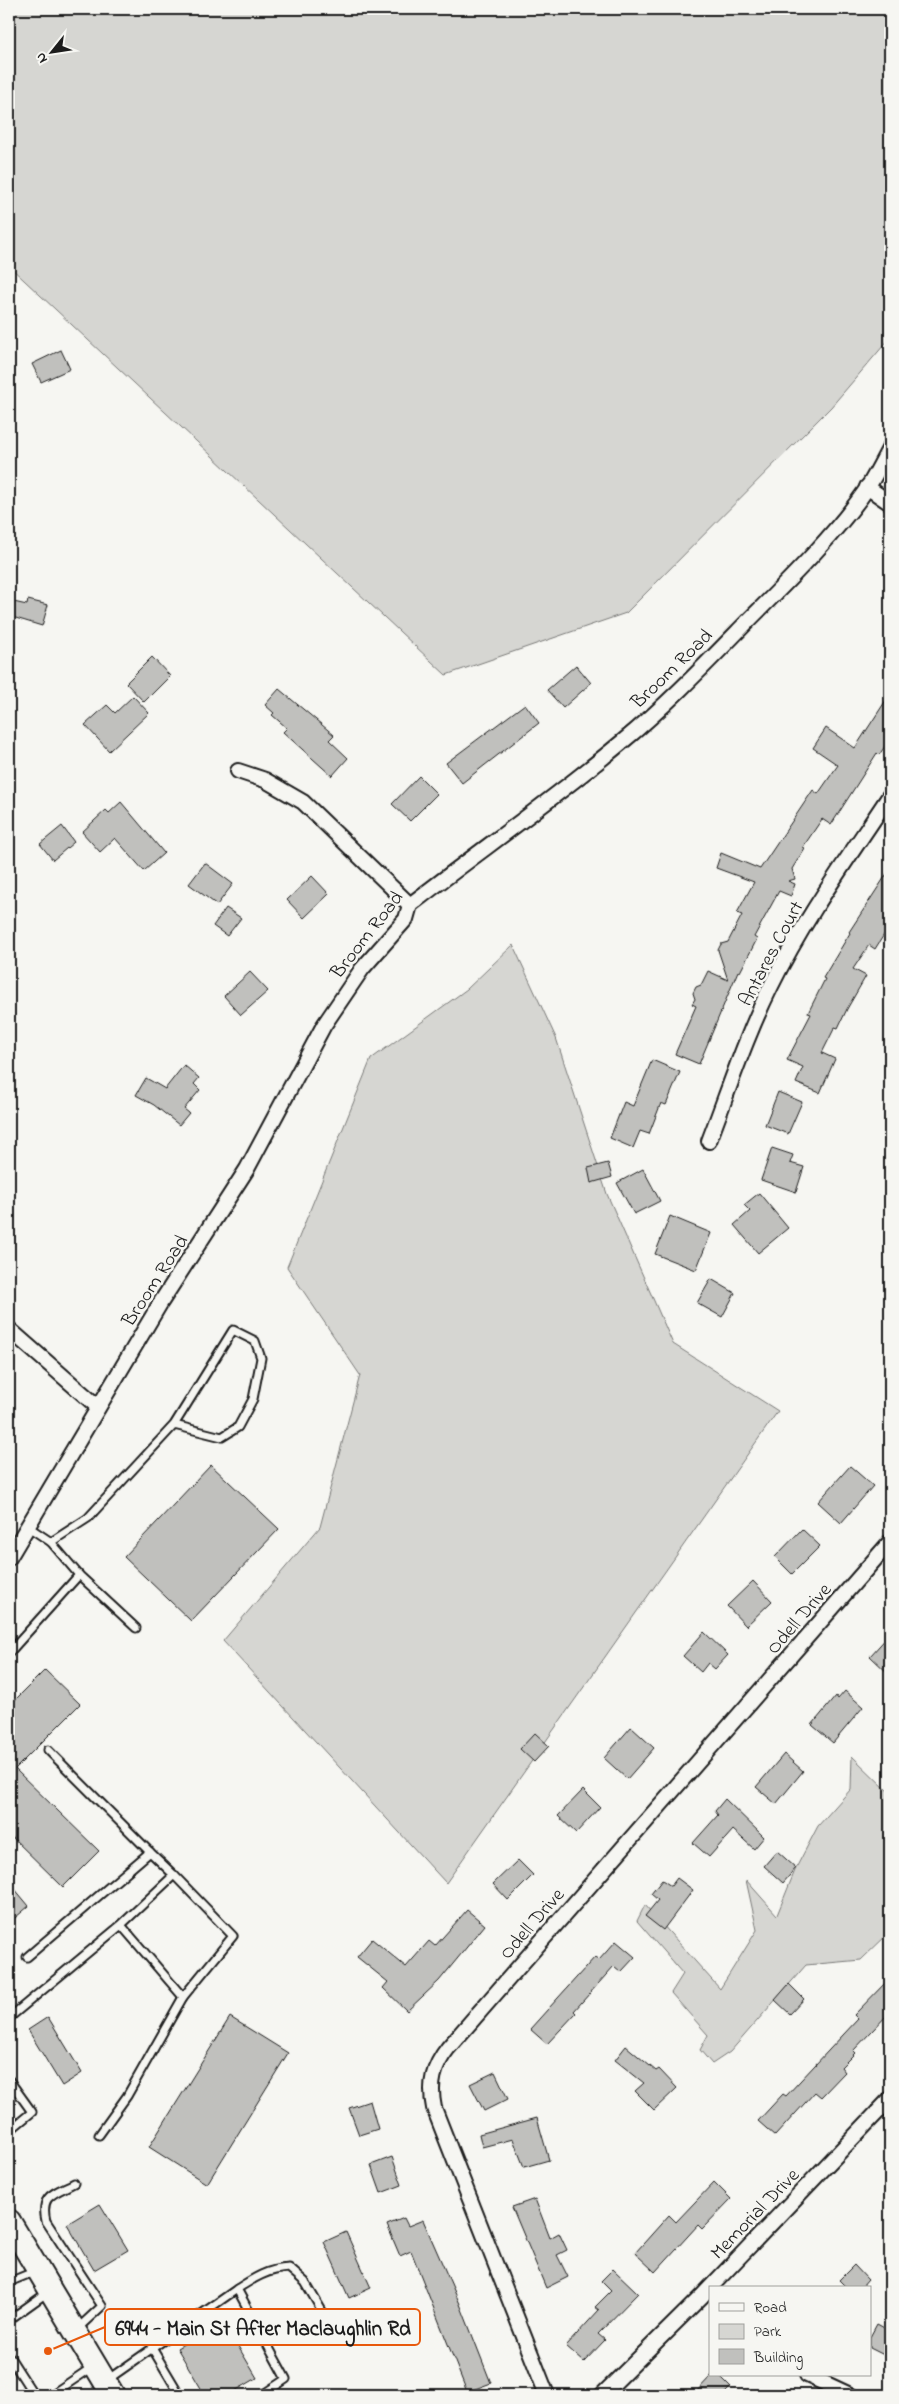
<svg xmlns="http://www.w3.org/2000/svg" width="899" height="2404" viewBox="0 0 899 2404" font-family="'Indie Flower',sans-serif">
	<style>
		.green { fill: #d6d6d2; stroke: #797977 }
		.building { fill: #c0c0bd; stroke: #1c1c1c }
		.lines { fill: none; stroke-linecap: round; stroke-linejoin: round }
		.lane-casing { stroke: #1c1c1c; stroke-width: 11 }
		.street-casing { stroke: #1c1c1c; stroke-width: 18 }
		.primary-casing { stroke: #1c1c1c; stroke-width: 26 }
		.lane { stroke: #f6f6f2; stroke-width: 7 }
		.street { stroke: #f6f6f2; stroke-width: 14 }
		.primary { stroke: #f6f6f2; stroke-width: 22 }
		.labels { text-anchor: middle; stroke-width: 5; stroke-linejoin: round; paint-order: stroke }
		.street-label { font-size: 20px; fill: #1c1c1c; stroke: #f6f6f2 }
		.leader { fill: none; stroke: #e8590c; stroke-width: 2 }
		.callout-dot { fill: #e8590c; stroke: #f6f6f2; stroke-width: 2 }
		.callout { fill: #f6f6f2; stroke: #e8590c; stroke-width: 2 }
		.callout-label { font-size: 21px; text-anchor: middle; font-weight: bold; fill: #1c1c1c }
	</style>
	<rect width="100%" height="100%" fill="#f6f6f2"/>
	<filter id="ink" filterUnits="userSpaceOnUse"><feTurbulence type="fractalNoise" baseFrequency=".02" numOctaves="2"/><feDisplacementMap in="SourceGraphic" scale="10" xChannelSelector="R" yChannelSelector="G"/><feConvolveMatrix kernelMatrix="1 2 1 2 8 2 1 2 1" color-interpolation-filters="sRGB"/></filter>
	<g filter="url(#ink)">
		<g class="green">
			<path d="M9 9H890V23L886 28 890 30V338L831 407 626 613 446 675 9 266Z"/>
			<path d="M513 945 556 1038 607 1194 673 1344 778 1411 446 1883 223 1641 320 1527 360 1375 287 1267 371 1059 467 989Z"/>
			<path d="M852 1756 890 1793V1932L861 1960 806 1965 730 2052 712 2064 700 2050 708 2035 671 1993 683 1974 637 1921 645 1905 720 1989 757 1930 746 1880 777 1915 796 1868 818 1826 851 1789Z"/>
		</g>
		<g class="building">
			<path d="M61 350 70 369 41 382 32 364Z"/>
			<path d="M28 600 48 605 42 626 9 616V601L27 605Z"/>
			<path d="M152 657 170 676 144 702 126 683Z"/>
			<path d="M576 665 591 683 563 708 547 690Z"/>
			<path d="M279 689 334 735 329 740 348 758 332 776 283 732 287 728 272 715 274 713 265 705Z"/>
			<path d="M890 694V739L879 755 877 753 831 825 822 819 803 847 805 848 792 869 795 879 788 881 795 884 791 896 779 891 754 937 757 939 740 972 738 971 699 1064 675 1054 696 1006 692 1004 695 999 693 993 696 987 701 985 708 971 728 980 718 950 721 944 728 942 742 915 737 913 754 882 716 868 721 853 760 869 813 790 818 794 838 765 813 748 826 728 855 748Z"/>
			<path d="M133 696 149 713 109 751 85 725 107 705 115 713Z"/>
			<path d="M525 704 539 723 462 783 446 763Z"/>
			<path d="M419 776 437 794 410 821 392 804Z"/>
			<path d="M121 802 164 853 144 871 115 838 100 852 82 832 106 810 109 813Z"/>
			<path d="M62 826 74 842 53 860 40 844Z"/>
			<path d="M205 863 233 884 217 905 189 884Z"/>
			<path d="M890 869V925L875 949 869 945 853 969 866 976 847 1009 838 1028 835 1027 822 1053 835 1059 820 1093 796 1083 803 1067 787 1060 811 1014 808 1013 825 979 823 978 850 933 849 932Z"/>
			<path d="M312 876 329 894 304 918 287 900Z"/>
			<path d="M226 908 241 918 227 936 213 926Z"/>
			<path d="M250 972 268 991 241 1015 224 996Z"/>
			<path d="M652 1060 680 1072 666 1105 661 1103 649 1134 640 1131 633 1148 610 1138 624 1102 633 1106Z"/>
			<path d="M184 1065 199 1078 194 1084 200 1090 184 1109 189 1113 179 1125 154 1105 136 1095 146 1078 165 1089Z"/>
			<path d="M778 1092 802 1102 788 1134 765 1125Z"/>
			<path d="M772 1148 793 1155 790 1163 804 1167 796 1192 761 1180Z"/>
			<path d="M608 1163 612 1177 591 1183 588 1168Z"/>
			<path d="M643 1169 660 1201 634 1214 617 1183Z"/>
			<path d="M759 1193 788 1228 758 1253 734 1225 750 1211 744 1205Z"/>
			<path d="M670 1216 711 1233 696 1270 655 1254Z"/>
			<path d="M711 1279 735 1293 722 1317 697 1303Z"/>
			<path d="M211 1465 279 1529 191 1621 124 1557Z"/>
			<path d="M850 1466 873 1486 841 1523 818 1502Z"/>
			<path d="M802 1529 820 1546 792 1574 775 1557Z"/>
			<path d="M753 1581 772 1601 746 1626 727 1606Z"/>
			<path d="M704 1632 728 1655 715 1669 708 1663 701 1672 683 1656Z"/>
			<path d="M890 1634V1675L870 1656Z"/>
			<path d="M45 1670 80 1704 15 1769 99 1851 63 1887 9 1834V1706Z"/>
			<path d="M845 1691 863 1707 833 1743 812 1725 836 1696 838 1699Z"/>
			<path d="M631 1727 654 1748 627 1779 604 1758Z"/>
			<path d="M535 1733 549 1746 534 1762 520 1749Z"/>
			<path d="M784 1754 803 1771 776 1804 756 1787Z"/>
			<path d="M583 1790 600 1807 576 1833 558 1816Z"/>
			<path d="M725 1799 764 1837 754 1849 733 1830 709 1857 693 1843 718 1815 715 1811Z"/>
			<path d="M777 1851 796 1868 783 1883 764 1866Z"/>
			<path d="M518 1860 533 1875 508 1900 493 1884Z"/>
			<path d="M677 1878 693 1890 663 1930 645 1916 658 1900 651 1894 662 1880 671 1886Z"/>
			<path d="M9 1882 29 1906 9 1923Z"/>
			<path d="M467 1910 485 1925 439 1981 407 2011 383 1988 388 1982 357 1957 372 1939 406 1967 429 1941 435 1946Z"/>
			<path d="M616 1941 635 1957 621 1972 614 1966 574 2011 576 2013 547 2044 530 2029 595 1957 599 1960Z"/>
			<path d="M890 1978V2012L853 2051 855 2053 841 2067 845 2072 821 2097 815 2092 775 2136 758 2121 783 2094 786 2096 858 2019 854 2015Z"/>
			<path d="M789 1984 804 1999 790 2014 775 2000Z"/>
			<path d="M48 2017 82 2073 62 2086 28 2030Z"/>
			<path d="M230 2017 288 2053 207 2184 149 2147Z"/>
			<path d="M626 2046 656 2071 659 2069 677 2088 654 2110 635 2091 644 2083 615 2060Z"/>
			<path d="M495 2072 508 2099 484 2111 470 2084Z"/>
			<path d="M370 2101 378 2129 359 2135 349 2108Z"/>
			<path d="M537 2118 549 2160 524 2167 513 2139 482 2147 479 2134Z"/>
			<path d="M392 2157 402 2185 381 2193 371 2165Z"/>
			<path d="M714 2182 731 2199 702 2229 698 2225 655 2272 635 2253 669 2215 676 2222Z"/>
			<path d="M535 2199 550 2238 559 2233 567 2250 557 2255 568 2277 546 2288 512 2207Z"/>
			<path d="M100 2204 128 2250 94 2270 67 2224Z"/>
			<path d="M404 2218 408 2226 423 2220 460 2304 491 2383 467 2392 411 2251 400 2256 387 2225Z"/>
			<path d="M346 2232 371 2288 349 2298 324 2242Z"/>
			<path d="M854 2265 868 2280 861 2288H847L839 2280Z"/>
			<path d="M613 2269 638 2293 598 2334 605 2340 584 2362 566 2346 599 2310 595 2307 611 2291 601 2281Z"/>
			<path d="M223 2321 257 2378 228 2395H205L177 2348Z"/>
			<path d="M877 2324 890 2331V2358L870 2348V2337Z"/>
			<path d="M712 2375H719L731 2387 723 2395H693Z"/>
		</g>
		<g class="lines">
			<defs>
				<g id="lane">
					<path d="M51 1542 88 1518 174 1425 233 1330 255 1341 261 1358 253 1399 238 1427 222 1437 174 1425"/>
					<path d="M79 1575 136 1628"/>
					<path d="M9 1653 79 1575 51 1542 27 1526"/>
					<path d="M48 1750 150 1852"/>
					<path d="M27 1957 150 1852 174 1875"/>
					<path d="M9 2018 121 1925 174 1875 233 1936 183 1997 121 1925"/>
					<path d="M9 2080 32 2112 9 2131"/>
					<path d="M99 2135 127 2096 183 1997"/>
					<path d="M74 2183C53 2194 40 2195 46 2221L102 2306 76 2330"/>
					<path d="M9 2282 36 2271"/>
					<path d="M237 2289C254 2278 268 2269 289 2268L305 2282 335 2333"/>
					<path d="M9 2320 48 2292"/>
					<path d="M152 2348 180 2395"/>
					<path d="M9 2356 34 2395"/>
					<path d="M107 2380 237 2289 286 2379 262 2395"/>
					<path d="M51 2395 94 2366"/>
				</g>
				<g id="street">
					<path d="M867 487 890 503"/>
					<path d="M238 771 265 780 303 802 410 905"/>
					<path d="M709 1141C729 1089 746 1036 771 986 804 919 849 857 890 795"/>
					<path d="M9 1329 98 1407"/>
					<path d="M9 1558 161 1302 247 1169 324 1025 362 969 406 919 410 905C481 850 554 799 622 742 667 705 707 663 747 622 787 582 837 533 868 487 876 474 883 460 890 447"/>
					<path d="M807 2375 850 2395"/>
					<path d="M547 2395 434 2108C429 2084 433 2067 448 2048L890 1542"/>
					<path d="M602 2395 702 2296 890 2099"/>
				</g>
				<path id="primary" d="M9 2221 113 2395"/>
			</defs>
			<use href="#lane" class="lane-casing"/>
			<use href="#street" class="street-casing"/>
			<use href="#primary" class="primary-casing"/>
			<use href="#lane" class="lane"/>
			<use href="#street" class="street"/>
			<use href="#primary" class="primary"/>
		</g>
	</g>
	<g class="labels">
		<g class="street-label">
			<text transform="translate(671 668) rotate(-44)" y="7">Broom Road</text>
			<text transform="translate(366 934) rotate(-52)" y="7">Broom Road</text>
			<text transform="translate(770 953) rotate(-62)" y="7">Antares Court</text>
			<text transform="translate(154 1280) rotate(-57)" y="7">Broom Road</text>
			<text transform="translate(798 1618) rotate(-49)" y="7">Odell Drive</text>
			<text transform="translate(531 1923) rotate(-49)" y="7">Odell Drive</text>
			<text transform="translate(754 2213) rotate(-46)" y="7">Memorial Drive</text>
		</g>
	</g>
	<path class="leader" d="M48 2351L105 2327"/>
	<circle class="callout-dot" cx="48" cy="2351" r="5"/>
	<rect class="callout" x="105" y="2309" width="315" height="36" rx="5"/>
	<g class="callout-label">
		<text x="263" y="2335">6944 - Main St After Maclaughlin Rd</text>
	</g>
	<rect width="899" height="2404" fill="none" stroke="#f6f6f2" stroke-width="30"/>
	<rect x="15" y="15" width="869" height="2374" fill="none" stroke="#1c1c1c" stroke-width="2" filter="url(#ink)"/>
	<rect x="709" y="2286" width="162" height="90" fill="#f6f6f2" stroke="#9f9f9c"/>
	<rect x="719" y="2303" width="25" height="8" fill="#f6f6f2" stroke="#9f9f9c"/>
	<text x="754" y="2312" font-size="15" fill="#1c1c1c">Road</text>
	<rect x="719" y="2324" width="25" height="15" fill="#d6d6d2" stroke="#9f9f9c"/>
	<text x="754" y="2336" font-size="15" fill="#1c1c1c">Park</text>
	<rect x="719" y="2349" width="25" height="15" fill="#c0c0bd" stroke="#9f9f9c"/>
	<text x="754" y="2362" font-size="15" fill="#1c1c1c">Building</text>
	<g transform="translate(52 52) rotate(240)" stroke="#f6f6f2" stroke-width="4" paint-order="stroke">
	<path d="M0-4L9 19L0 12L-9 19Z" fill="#1c1c1c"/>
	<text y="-8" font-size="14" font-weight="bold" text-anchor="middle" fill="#1c1c1c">N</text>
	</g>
</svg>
